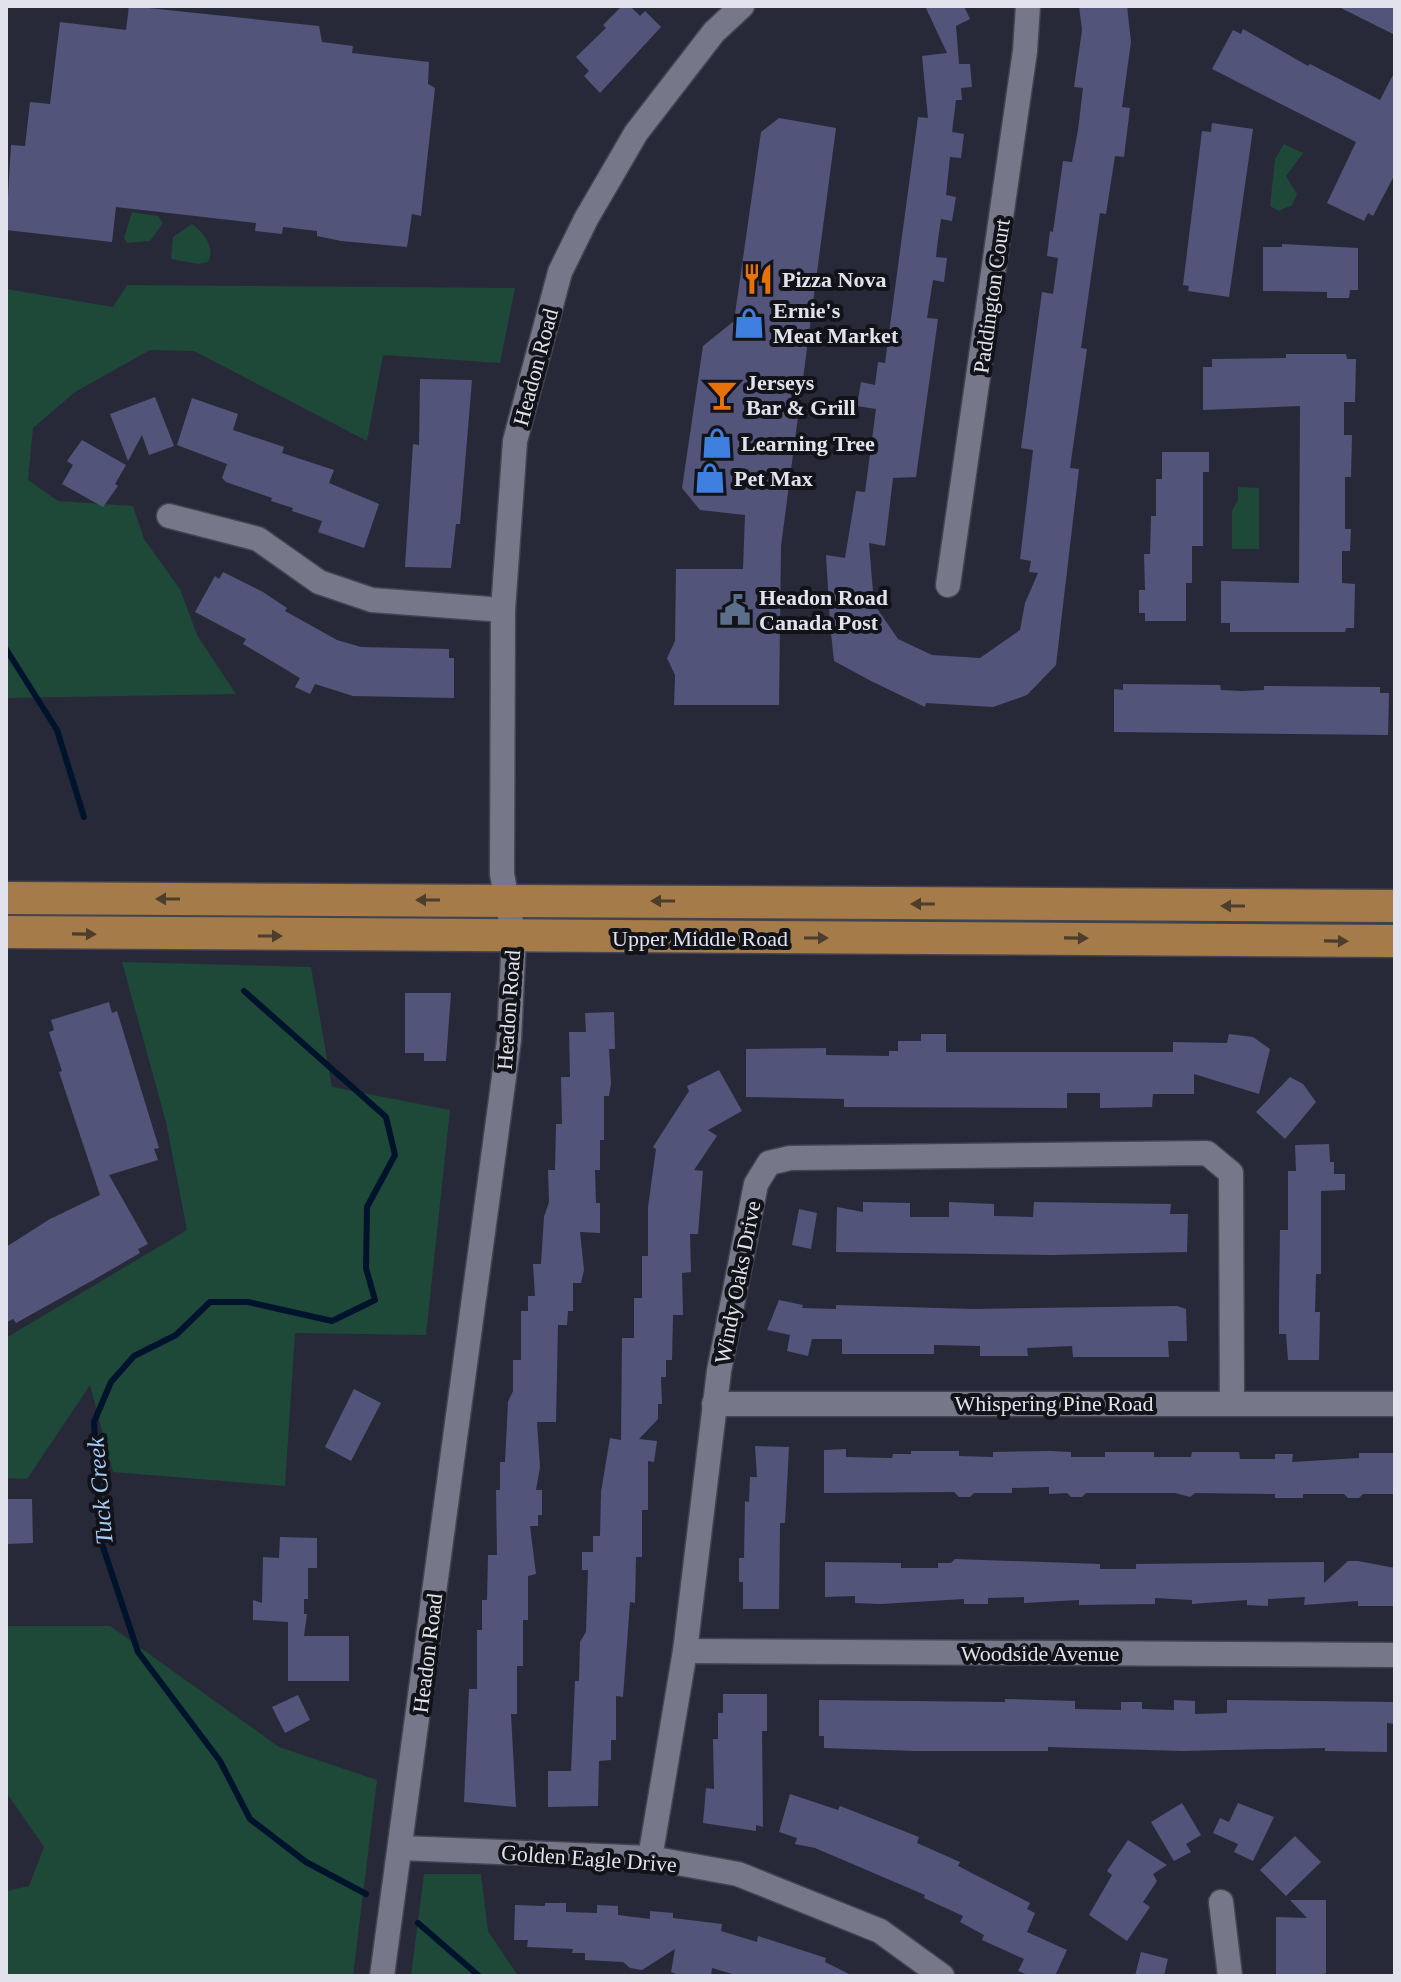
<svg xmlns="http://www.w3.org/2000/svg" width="1401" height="1982" viewBox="0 0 1401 1982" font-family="Georgia,serif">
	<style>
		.green { fill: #1e4837 }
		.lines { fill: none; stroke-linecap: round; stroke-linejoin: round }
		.stream { stroke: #00132c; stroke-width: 6 }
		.building { fill: #52547a }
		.minor-casing { stroke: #434450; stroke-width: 27 }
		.major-casing { stroke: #434450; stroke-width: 35 }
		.minor { stroke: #767789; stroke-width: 24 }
		.major { stroke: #a47b49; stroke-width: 32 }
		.oneway { fill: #4c3d2c }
		.labels { text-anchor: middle; stroke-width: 8; stroke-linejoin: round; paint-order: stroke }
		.poi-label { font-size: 22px; font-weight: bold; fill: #e1e2ec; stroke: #121319; text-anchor: start }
		.street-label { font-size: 22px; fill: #e1e2ec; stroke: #121319 }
		.water-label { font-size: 24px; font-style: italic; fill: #a6cdf7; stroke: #121319 }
	</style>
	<rect width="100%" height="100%" fill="#282938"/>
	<g class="green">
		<path d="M1284 144 1303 153 1286 176 1297 194 1292 205 1279 211 1270 206 1275 159Z"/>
		<path d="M132 212 158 216 163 223 150 241 127 243 124 238Z"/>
		<path d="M192 224C204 233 216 248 208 262L199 264 171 259 173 237Z"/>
		<path d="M127 285 515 288 500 363 383 355 367 441 194 351 150 350 75 392 33 428 28 480 58 501 133 506 144 539 180 589 197 635 236 694 6 698V289L113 307Z"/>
		<path d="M1238 487 1259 488V549H1232V511L1238 500Z"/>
		<path d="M122 962 311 967 332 1087 450 1110 426 1335 295 1333 285 1486 113 1472 90 1385 27 1479 6 1478V1338L187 1230 166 1122Z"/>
		<path d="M6 1626H110L279 1747 377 1780 353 1976H6V1891L29 1886 44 1847 6 1792Z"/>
		<path d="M424 1874H481L488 1931 518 1976H411Z"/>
	</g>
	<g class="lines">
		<g class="stream">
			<path d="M6 649 57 730 84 817"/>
			<path d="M244 991 386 1117 395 1155 367 1207 366 1268 375 1300 332 1321 248 1302H210L176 1335 134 1356 111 1382 94 1422 101 1541 138 1652 220 1761 250 1819 306 1862 366 1894"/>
			<path d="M418 1923 479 1976"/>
		</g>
	</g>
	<g class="building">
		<path d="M129 6 319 26 322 42 353 46 352 53 429 62 428 84 435 88 421 216 412 214 407 247 341 241 317 236V231L283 227 282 234 255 231 256 223 116 207 112 242 6 230 11 145 25 146 30 102 50 104 60 22 126 30Z"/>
		<path d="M622 6H630L640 16 645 11 661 27 600 93 584 76 589 71 576 57 606 28 603 25Z"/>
		<path d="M925 6H964L970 19 956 26 959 64H970L972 87 961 88 962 100H956L952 132 964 134 961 158 950 157 946 195 956 197 952 221 941 219 938 239 936 257 947 258 944 282 933 280 927 318 938 319 916 477 893 478 885 546 869 543 874 604 898 639 932 655 980 658 1020 630 1025 603 1038 573 1029 572 1031 561 1020 559 1033 450 1021 448 1042 292 1053 294 1058 258 1047 256 1050 231 1053 232 1063 161 1072 162 1078 130 1083 88 1074 87 1082 30 1079 6H1127L1131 42 1122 107 1130 108 1124 157 1115 156 1106 214 1100 213 1081 348 1087 349 1070 468 1079 469 1056 665 1027 695 993 707 926 703 925 707 871 681 834 661 830 624 826 555 845 558 856 491 865 492 876 409 857 406 861 382 875 385 878 362 885 363 918 117 928 118 922 56 947 53Z"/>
		<path d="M1337 6H1395V35Z"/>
		<path d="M1243 29 1308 66 1310 64 1380 100 1395 71V174L1373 216 1368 213 1364 221 1327 203 1356 142 1212 69 1233 30 1241 34Z"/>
		<path d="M779 118 836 128 781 546 779 705H674L675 675 667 658 675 641 676 569H743L745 515 700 510 682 488 703 346 734 321 761 132Z"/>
		<path d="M1212 123 1253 129 1229 297 1188 291 1189 286 1183 285 1202 131 1211 132Z"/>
		<path d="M1282 244 1358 248V290H1350L1349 298H1327V292L1263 291V247H1282Z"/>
		<path d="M1286 354H1346L1347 359H1356L1355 402H1344V435H1352L1351 477H1345V529H1351L1350 551H1342V583L1355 584 1354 628H1346L1345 632H1230V623H1221V581L1299 583 1300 406 1203 410V367H1212V359L1286 358Z"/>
		<path d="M420 379 472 380 460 524H456L451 568 405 567 413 444 419 445Z"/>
		<path d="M155 397 174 446 149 455 142 435 128 461 110 414Z"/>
		<path d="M192 398 238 414 233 430 284 447 282 453 334 470 329 483 379 504 364 548 318 532 322 521 292 511 293 508 271 501 272 498 226 482 222 478 227 464 177 445Z"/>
		<path d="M82 440 126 465 115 484 118 486 103 507 62 484 73 465 67 461Z"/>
		<path d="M1162 452H1209V472H1203V546H1192V583H1186V621H1145V613H1139V590H1145L1144 554H1150L1151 516H1156V479H1162Z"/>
		<path d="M223 572 263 592 287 608 285 611 337 640 361 647 449 649V658H454V698L353 696 315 684 310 694 295 687 300 678 243 644 246 639 195 612 215 576 219 579Z"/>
		<path d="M1123 684 1220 685 1221 690 1242 691 1264 690V686L1380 687V693H1389L1388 735 1114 732V689L1123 690Z"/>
		<path d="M405 993H451L446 1061H424V1053H405Z"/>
		<path d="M109 1002 112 1013 117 1011 159 1148 154 1149 158 1160 109 1175 148 1244 138 1249 140 1253 95 1279 16 1323 13 1319 6 1323V1247L50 1219 100 1195 59 1072 62 1071 49 1032 54 1030 51 1020Z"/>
		<path d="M614 1012 615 1049H609L611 1083 609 1096H604V1140H600V1170H595L596 1203H600V1233L580 1232 584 1270 581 1283H573V1311H568L567 1325H558L556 1422H537L540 1467 536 1490H542V1515H538V1526H530L536 1574 528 1576V1620H523V1666H517V1714H511L516 1807 464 1802 469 1689H477V1630H482V1600H487L488 1555H497L496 1490H500V1462H505L508 1402 513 1391V1360H521V1311H528V1296H535L533 1264H541L544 1217 549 1202 548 1170H555L556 1124H562L561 1077H570L569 1032H586L585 1013Z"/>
		<path d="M921 1034H946V1052H1173V1042L1227 1043 1229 1034 1253 1037 1270 1049 1259 1094 1194 1074V1094H1153L1152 1107 1100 1108V1093H1067V1108L844 1107V1099L746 1097V1049L826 1048V1055L889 1056V1051H898V1041H921Z"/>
		<path d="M719 1070 742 1111 708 1130 717 1136 694 1170 703 1171 698 1234H690L691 1272 682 1273 683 1315H673L672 1360H666V1377H661L662 1404H658V1419L639 1439 657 1441 654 1462 648 1461V1510H642V1557H636L635 1603 630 1602 623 1697 616 1696V1740H611V1760L599 1761 598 1806 548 1807V1771H571L575 1681H579L580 1642 586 1632 588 1570H582V1552H593V1536H600L601 1492 610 1438 621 1440 622 1338H634V1298H642V1256H648V1207L656 1149 653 1147 689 1091 687 1086Z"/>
		<path d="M1290 1077 1303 1084 1316 1102 1285 1139 1256 1112Z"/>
		<path d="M1329 1144 1330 1162H1334V1174H1345V1190L1321 1191V1274H1316L1315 1312H1320L1319 1360H1288L1286 1334H1279V1304L1280 1230H1288V1171H1296L1295 1145Z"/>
		<path d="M863 1202 910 1203V1217H949V1202L994 1204V1216L1033 1217 1034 1202 1171 1204 1170 1214H1188L1187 1252 1052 1255 836 1252 837 1207 863 1212Z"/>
		<path d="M799 1209 817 1213 811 1249 792 1245Z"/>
		<path d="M779 1300 803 1305 802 1308 836 1309V1305L973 1309 1177 1306 1186 1309 1187 1341H1168L1169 1357H1073L1072 1346 1027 1348 1028 1356H980V1346L934 1345V1354H842V1339H812L808 1356 787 1351 790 1335 767 1330Z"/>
		<path d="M354 1389 381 1403 351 1461 325 1447Z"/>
		<path d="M755 1446 789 1447 785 1523H780L779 1609H743V1582H739V1558H744L745 1501 749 1502 750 1477H757Z"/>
		<path d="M846 1449V1457L892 1458 893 1454H911V1451H959V1456L993 1457V1452L1050 1451 1071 1452V1457H1105V1452H1154V1457H1191L1192 1452H1239L1240 1459H1275V1454H1293L1292 1462 1359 1458V1453H1395V1494H1363L1359 1498H1348L1344 1494H1303V1498H1275V1494L1195 1493 1190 1497 1175 1493H1086L1082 1497H1071L1067 1493 1049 1494V1487L1012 1488V1493H974L970 1497H959L954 1492 824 1493V1450Z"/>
		<path d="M6 1499H32L33 1543 6 1544Z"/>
		<path d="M280 1537 317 1538V1568H308V1599H304V1614H307L304 1636H349V1681H288V1622L253 1620V1600L262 1603 263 1557 279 1558Z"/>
		<path d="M955 1559 1100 1564V1569H1136V1564L1324 1562V1583L1348 1561H1358L1395 1568V1606H1358V1601L1304 1605 1305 1597 1268 1599V1606L1247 1605V1600L1192 1604V1600L1155 1598V1604L1079 1605V1600L1024 1603V1597L988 1598V1604H964V1599L881 1604 855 1603V1596L825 1597V1562L901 1563V1568H938V1563H951Z"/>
		<path d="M723 1694H767V1731H762L763 1827 756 1825V1831L703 1823 706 1788 714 1789 713 1739H718V1713H723Z"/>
		<path d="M298 1695 310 1720 285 1733 272 1707Z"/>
		<path d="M1005 1699 1075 1701V1709L1121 1710V1702H1142V1709L1174 1710V1700L1195 1701V1714L1227 1713V1700L1395 1702V1724L1387 1723V1752L1325 1751V1748L1182 1751 1048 1747V1751H916L824 1748V1736H819V1700L1005 1702Z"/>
		<path d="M790 1794 838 1810 840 1806 919 1837 917 1843 960 1862 958 1866 1030 1903 1027 1909 1035 1913 1027 1932 1067 1950 1055 1976H1030L1018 1971 1024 1959 982 1940 984 1935 960 1922 963 1916 924 1898 925 1895 815 1848 795 1844 797 1838 779 1832Z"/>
		<path d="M1182 1803 1201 1835 1186 1844 1191 1852 1174 1861 1151 1822Z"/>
		<path d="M1238 1803 1274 1817 1253 1861 1234 1852 1238 1844 1213 1833 1220 1818 1229 1822Z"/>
		<path d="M1295 1836 1321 1862 1286 1896 1260 1870Z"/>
		<path d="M1128 1840 1167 1865 1153 1874 1157 1881 1143 1902 1150 1907 1127 1941 1089 1915 1112 1875 1107 1871Z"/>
		<path d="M1290 1900H1326V1973L1321 1976H1276V1917L1307 1918Z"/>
		<path d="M545 1903H566V1912L597 1913V1905L618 1906V1915L650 1919V1911L673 1913V1918L722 1924 721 1931 757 1942 758 1936 826 1958 825 1962 853 1976H739L712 1968 711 1976H681L671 1972 675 1949 642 1970 630 1968 623 1962 585 1960V1953H572L573 1949 527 1947 528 1940H514L515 1905 545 1906Z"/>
		<path d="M1141 1952 1168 1959 1164 1976H1135Z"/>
	</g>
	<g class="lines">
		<defs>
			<g id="minor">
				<path d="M169 516 258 539 319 582 372 600 503 610"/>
				<path d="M948 585 1025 51 1028 6"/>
				<path d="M714 1404H1395"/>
				<path d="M685 1651 1395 1655"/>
				<path d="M401 1848 650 1858 738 1874 880 1931 942 1976"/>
				<path d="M650 1858 685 1651 719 1371 756 1184 769 1163 790 1158 1207 1153 1231 1173 1232 1402"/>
				<path d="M1221 1902 1230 1976"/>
				<path d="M382 1976 509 1040 514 938 502 874 503 610 515 441 560 272 586 219 636 133 714 32 742 6"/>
			</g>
			<g id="major">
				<path d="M6 898 1395 906"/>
				<path d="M6 932 1395 941"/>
			</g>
		</defs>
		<use href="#minor" class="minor-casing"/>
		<use href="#major" class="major-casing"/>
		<use href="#minor" class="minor"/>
		<use href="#major" class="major"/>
	</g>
	<defs><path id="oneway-solid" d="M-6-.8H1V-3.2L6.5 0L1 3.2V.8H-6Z" transform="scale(2)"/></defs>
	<g class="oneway">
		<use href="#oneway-solid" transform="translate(168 899) rotate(-180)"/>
		<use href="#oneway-solid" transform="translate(428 900) rotate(-180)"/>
		<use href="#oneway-solid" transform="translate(663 901) rotate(-180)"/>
		<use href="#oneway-solid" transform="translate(923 904) rotate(-180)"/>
		<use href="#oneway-solid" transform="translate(1233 906) rotate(-180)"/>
		<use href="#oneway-solid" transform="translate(84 934) rotate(1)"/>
		<use href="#oneway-solid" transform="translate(270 936)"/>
		<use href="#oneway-solid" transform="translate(816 938)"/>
		<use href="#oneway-solid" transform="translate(1076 938) rotate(1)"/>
		<use href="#oneway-solid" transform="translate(1336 941) rotate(1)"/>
	</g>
	<defs>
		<symbol id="restaurant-bare" viewBox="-9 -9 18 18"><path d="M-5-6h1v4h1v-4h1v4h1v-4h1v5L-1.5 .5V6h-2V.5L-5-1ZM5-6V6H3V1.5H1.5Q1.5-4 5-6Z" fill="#e8710a" stroke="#121319" stroke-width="2.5" paint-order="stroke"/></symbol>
		<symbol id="shop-bare" viewBox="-9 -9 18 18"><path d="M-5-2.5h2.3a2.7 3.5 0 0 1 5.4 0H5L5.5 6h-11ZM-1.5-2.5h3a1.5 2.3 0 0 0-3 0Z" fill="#3f7fe0" stroke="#121319" stroke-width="2.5" paint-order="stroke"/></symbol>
		<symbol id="bar-bare" viewBox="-9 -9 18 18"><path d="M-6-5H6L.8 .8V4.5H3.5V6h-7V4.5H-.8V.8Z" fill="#e8710a" stroke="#121319" stroke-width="2.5" paint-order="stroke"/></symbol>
		<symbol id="civic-bare" viewBox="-9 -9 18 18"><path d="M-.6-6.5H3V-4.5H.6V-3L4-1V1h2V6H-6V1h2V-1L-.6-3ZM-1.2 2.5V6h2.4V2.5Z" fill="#5c6f8a" stroke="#121319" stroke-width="2.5" paint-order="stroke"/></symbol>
	</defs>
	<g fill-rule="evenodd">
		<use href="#restaurant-bare" x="736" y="257" width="44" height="44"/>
		<use href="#shop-bare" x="727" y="301" width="44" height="44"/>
		<use href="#bar-bare" x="700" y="373" width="44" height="44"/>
		<use href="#shop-bare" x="695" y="421" width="44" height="44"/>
		<use href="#shop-bare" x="688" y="456" width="44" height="44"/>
		<use href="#civic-bare" x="713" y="588" width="44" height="44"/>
	</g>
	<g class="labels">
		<g class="poi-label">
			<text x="782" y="287">Pizza Nova</text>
			<text x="773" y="318">Ernie's<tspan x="773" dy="25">Meat Market</tspan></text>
			<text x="746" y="390">Jerseys<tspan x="746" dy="25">Bar &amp; Grill</tspan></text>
			<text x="741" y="451">Learning Tree</text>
			<text x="734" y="486">Pet Max</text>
			<text x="759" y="605">Headon Road<tspan x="759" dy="25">Canada Post</tspan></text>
		</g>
		<g class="street-label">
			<text transform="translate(991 296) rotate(-82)" y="8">Paddington Court</text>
			<text transform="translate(535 367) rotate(-75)" y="8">Headon Road</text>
			<text x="700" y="946">Upper Middle Road</text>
			<text transform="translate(508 1010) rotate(-86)" y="8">Headon Road</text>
			<text transform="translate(737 1282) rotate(-79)" y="8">Windy Oaks Drive</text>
			<text x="1054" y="1411">Whispering Pine Road</text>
			<text transform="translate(427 1653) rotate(-83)" y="8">Headon Road</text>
			<text x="1040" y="1661">Woodside Avenue</text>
			<text transform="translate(589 1858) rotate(4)" y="8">Golden Eagle Drive</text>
		</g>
		<g class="water-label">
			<text transform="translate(100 1491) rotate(-95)" y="8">Tuck Creek</text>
		</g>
	</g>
	<rect width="1401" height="1982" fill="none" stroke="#e1e2ec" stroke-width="16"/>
</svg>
